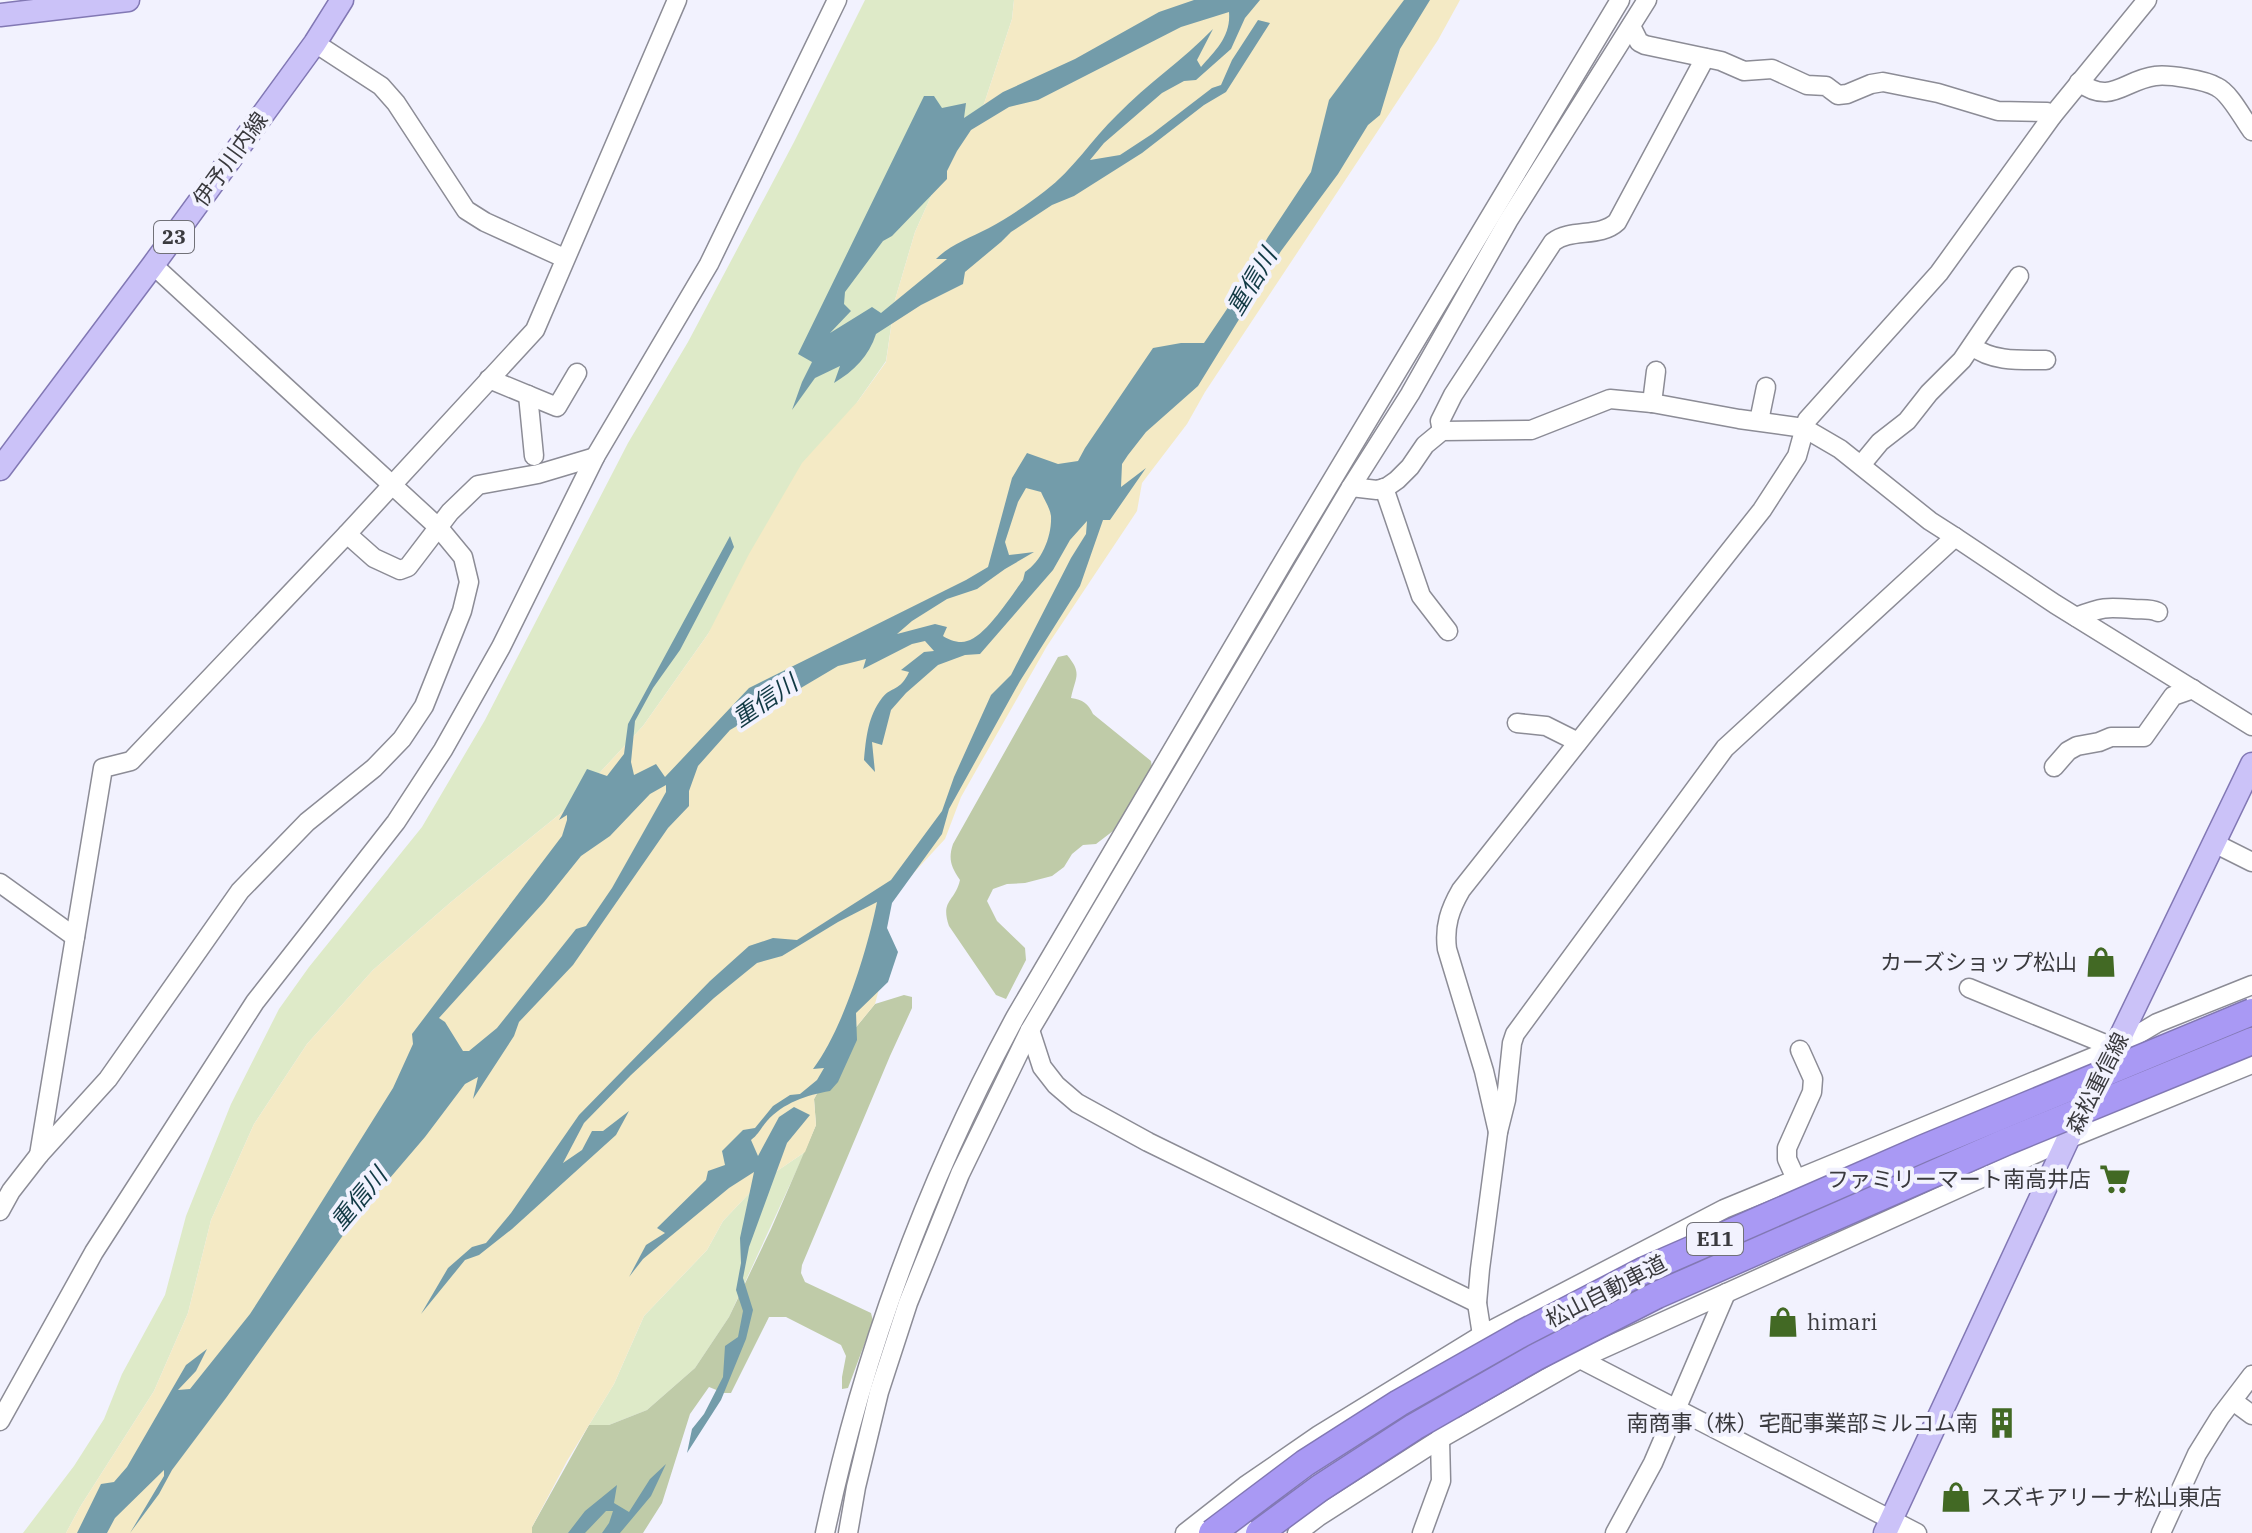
<svg xmlns="http://www.w3.org/2000/svg" width="2252" height="1533" viewBox="0 0 2252 1533" font-family="'IBM Plex Serif','Noto Sans JP',serif">
	<style>
		.green { fill: #deeac8 }
		.forest { fill: #bfcba8 }
		.sand { fill: #f4eac5 }
		.water { fill: #739caa; fill-rule: evenodd }
		.lines { fill: none; stroke-linecap: round; stroke-linejoin: round }
		.minor-casing { stroke: #8c8c96; stroke-width: 21 }
		.major-casing { stroke: #8278b4; stroke-width: 25 }
		.minor { stroke: #fff; stroke-width: 18 }
		.major { stroke: #cbc2f8; stroke-width: 22 }
		.highway-bridge-casing { stroke: #8278b4; stroke-width: 29; stroke-linecap: butt }
		.highway-bridge { stroke: #a999f4; stroke-width: 26 }
		.labels { text-anchor: middle; stroke-width: 8; stroke-linejoin: round; paint-order: stroke }
		.shield { fill: #f2f2fe; stroke: #717178; stroke-width: 2 }
		.shield-label { font-size: 20px; font-weight: bold; fill: #3a3a3e }
		.street-label { font-size: 22px; fill: #3a3a3e; stroke: #f2f2fe }
		.poi-label { font-size: 22px; fill: #3a3a3e; stroke: #f2f2fe; text-anchor: end }
		.water-label { font-size: 24px; font-style: italic; fill: #113944; stroke: #f2f2fe }
	</style>
	<rect width="100%" height="100%" fill="#f2f2fe"/>
	<g class="green">
		<path d="M865 0H1014L1012 19 984 104 951 152 915 232 895 300 886 361 858 401 708 634 643 726 566 809 451 902 373 970 307 1044 254 1124 211 1220 188 1313 154 1391 80 1507 66 1533H23L74 1466 104 1419 122 1374 165 1295 186 1216 231 1104 279 1009 309 967 422 827 485 720 628 443 688 342 794 142Z"/>
		<path d="M805 1152 729 1317 695 1368 647 1410 609 1425H589L614 1384 644 1316 707 1250 723 1221 758 1184Z"/>
	</g>
	<g class="forest">
		<path d="M1067 655C1083 674 1075 677 1071 698 1083 700 1088 703 1093 714L1151 761 1152 768 1113 831 1096 844 1083 845 1072 854 1064 867 1052 876 1025 883 1007 884 993 889 987 901 997 921 1025 948 1026 960 1006 999 996 995 949 926C940 900 955 902 960 880 951 867 948 859 953 844L1058 657Z"/>
		<path d="M904 995 912 997V1008L890 1056 802 1265 801 1273 805 1282 871 1313 873 1321 848 1388 842 1389V1377L846 1356 841 1345 786 1317H769L731 1393H724L709 1387 690 1414 662 1503 643 1533H532V1527L589 1425H609L647 1410 695 1368 729 1317 771 1229 816 1125 814 1099 848 1037 875 1004Z"/>
	</g>
	<path class="sand" d="M1014 0H1460L1438 40 1205 392 1187 424 1142 483 1137 511 1047 646 961 797 945 839 885 904 888 955 875 1004 848 1037 814 1099 816 1125 805 1152 758 1184 723 1221 707 1250 644 1316 614 1384 567 1461 532 1527V1533H66L80 1507 154 1391 188 1313 211 1220 254 1124 307 1044 373 970 451 902 566 809 643 726 708 634 749 554 802 463 858 401 886 362 895 300 915 232 951 152 984 104 1012 19Z"/>
	<g class="water">
		<path d="M1194 0H1260L1245 18 1231 49 1196 80 1184 81 1162 93 1104 143 1090 160 1120 155 1152 134 1212 88 1221 85 1232 60 1258 20 1270 23 1226 92 1204 105 1142 153 1074 196 1052 205 1011 232 1001 242 965 272 963 284 921 305 876 334C869 356 854 371 834 383L840 366 815 378 792 410 802 382 812 362 798 354 924 96H934L942 108 966 103 964 118 1003 92 1075 59 1159 12ZM1229 12C1231 36 1216 50 1201 67L1197 60 1213 29C1183 60 1147 84 1117 115 1092 139 1073 170 1045 191 1028 204 1008 218 989 228 970 238 951 244 936 259H947L881 313 872 307 830 333 851 311 844 304 845 292 883 241 892 236 947 179V171L957 151 971 130 1009 107 1038 100 1181 27Z"/>
		<path d="M1404 0H1430L1400 49 1380 115 1368 125 1338 174 1281 251 1198 386 1146 432 1128 455 1122 464 1121 487 1146 468 1110 520H1103L1080 586 1020 681 949 809 942 834 892 903 887 928 898 952 888 982 856 1013 857 1040 838 1082 830 1091C807 1095 783 1103 767 1121 761 1128 758 1135 751 1140L758 1156 779 1117 794 1107 810 1115 787 1143 749 1247 743 1278 753 1310 746 1339 721 1400 687 1453 692 1429 704 1414 723 1377 725 1346 738 1337 743 1311 736 1290 741 1263 740 1238 754 1172 729 1188 643 1259 629 1277 646 1245 665 1233 657 1228 706 1180 708 1171 725 1165 722 1151 743 1130 755 1128 773 1106 790 1095 800 1094 817 1080 824 1068 813 1069C843 1029 867 951 877 902L838 922 782 956 757 963 714 998 631 1075 584 1123 563 1163 582 1150 592 1131H603L629 1111 616 1135 512 1229 479 1255 465 1260 421 1314 448 1268 472 1247 486 1243 511 1213 579 1115 710 981 749 946 773 938 797 940 891 880 942 811 954 777 991 695 1011 675 1071 558 1086 534 1087 521 1070 540 1053 570 980 654 965 655 938 665 906 693 891 710 882 745 872 742 875 772 864 760C866 738 868 716 882 698 891 686 900 692 909 672L901 670 924 652 934 651 925 641 912 644 863 669 866 659 838 666 730 730 698 766 689 791V806L668 828 573 965 519 1022 514 1036 473 1099 478 1077 465 1084 425 1137 354 1220 226 1398 172 1470 159 1494 130 1533 164 1476V1470L115 1518 107 1533H77L101 1484 114 1482 127 1467 186 1365 207 1349 196 1371 178 1390 190 1389 250 1314 297 1241 393 1088 413 1044 412 1034 562 836 567 820V815L559 820 587 769 607 776 624 754 628 724 730 536 734 547 680 650 653 688 635 721 631 762 634 775 656 764 665 777 749 688 966 580 988 567 1012 478 1027 453 1058 464 1078 461 1085 448 1153 348 1181 343H1204L1229 306 1268 237 1311 172 1329 100ZM1026 488 1041 492C1044 499 1050 508 1051 516 1052 536 1042 561 1025 572L1023 580C1011 596 986 636 967 641 960 644 949 640 943 636L947 627 935 624 897 634 912 621 947 599 977 589 1005 569 1034 552 1009 555 1005 542 1018 502ZM666 785V792L612 888 586 926 576 929 497 1028 469 1051H463L445 1022 439 1018 544 902 581 856 610 836 650 794Z"/>
		<path d="M666 1464 651 1496 620 1533H602L609 1523 613 1511H606L585 1533H568L585 1511 617 1485 614 1503 629 1512 650 1479Z"/>
	</g>
	<g class="lines">
		<defs>
			<g id="minor">
				<path d="M1631 26 1639 42 1645 45 1721 61 1744 71 1772 69 1807 85 1826 86 1838 95 1847 94 1871 84 1883 82 1938 93 1998 111 2047 112 2053 115"/>
				<path d="M315 43 381 86 396 103 466 210 485 222 564 258"/>
				<path d="M2079 82C2111 106 2124 80 2155 76 2168 74 2206 80 2217 87 2230 93 2243 119 2252 131"/>
				<path d="M1972 346C1992 362 2021 360 2046 360"/>
				<path d="M489 379 557 407 577 373"/>
				<path d="M528 395 534 456"/>
				<path d="M1652 403 1656 371"/>
				<path d="M1759 421 1766 387"/>
				<path d="M1442 431 1440 421 1453 395 1553 242C1571 228 1600 238 1617 222L1705 58"/>
				<path d="M1861 465 1880 442 1907 421 1929 393 1962 360 2019 276"/>
				<path d="M1351 487 1377 490 1387 487 1397 480 1410 467 1425 445 1442 431 1531 430 1610 399 1652 403 1739 419 1804 428 1840 449 1930 521 1955 537 2055 604 2252 726"/>
				<path d="M1384 488 1421 596 1448 631"/>
				<path d="M347 534 374 558 400 570 408 567 450 512 478 485 538 474 595 457"/>
				<path d="M2076 617C2102 607 2106 607 2133 609 2142 610 2149 608 2158 612"/>
				<path d="M1517 723 1546 726 1578 742"/>
				<path d="M2054 767 2068 751 2077 746 2099 742 2111 737H2144L2173 696 2193 689"/>
				<path d="M2214 843 2252 862"/>
				<path d="M0 883 75 937"/>
				<path d="M1969 988 2115 1048"/>
				<path d="M1030 1030 1042 1067 1056 1085 1077 1103 1148 1142 1477 1303"/>
				<path d="M1498 1132 1484 1071 1447 949C1444 926 1450 909 1461 890L1762 510 1797 456 1807 420 1939 273 2053 115 2147 0"/>
				<path d="M39 1155 103 768 131 761 347 534 535 330 677 0"/>
				<path d="M1796 1179 1787 1159V1148L1812 1092 1813 1079 1800 1050"/>
				<path d="M0 1211 11 1191 39 1155 108 1079 240 891 307 822 374 768 402 739 424 706 462 611 469 582 463 557 439 528 153 265"/>
				<path d="M1478 1345 1482 1335 1477 1303 1480 1269 1498 1132 1506 1100 1512 1043 1515 1034 1725 748 1955 537"/>
				<path d="M1580 1359 1917 1533"/>
				<path d="M2233 1401 2252 1415"/>
				<path d="M0 1421 94 1252 255 1002 396 822 443 750 501 647 595 457 709 264 837 0"/>
				<path d="M825 1533C863 1353 928 1178 1016 1016L1286 557 1620 0"/>
				<path d="M848 1533 856 1487 879 1392 908 1303 960 1174 1030 1030 1351 487 1410 394 1508 221 1647 0"/>
				<path d="M1185 1533 1245 1486 1319 1435 1482 1335 1724 1209 2115 1048 2157 1023 2252 985"/>
				<path d="M1297 1533 1318 1517 1440 1439 1580 1359 2068 1139 2252 1064"/>
				<path d="M1422 1533 1441 1481 1440 1439 1455 1402"/>
				<path d="M1615 1533 1653 1463 1726 1293"/>
				<path d="M2161 1533 2197 1454 2220 1417 2252 1375"/>
			</g>
			<g id="major">
				<path d="M0 15 128 0"/>
				<path d="M0 469 153 265 315 43 342 0"/>
				<path d="M1885 1533 2068 1139 2115 1048 2252 764"/>
			</g>
		</defs>
		<use href="#minor" class="minor-casing"/>
		<use href="#major" class="major-casing"/>
		<use href="#minor" class="minor"/>
		<use href="#major" class="major"/>
		<defs>
			<g id="highway-bridge">
				<path d="M1212 1533 1305 1463 1399 1403 1521 1334 1645 1270 1924 1148 2252 1012"/>
				<path d="M1259 1533 1320 1488 1414 1427 1536 1357 1657 1295 2008 1141 2252 1041"/>
			</g>
		</defs>
		<use href="#highway-bridge" class="highway-bridge-casing"/>
		<use href="#highway-bridge" class="highway-bridge"/>
	</g>
	<defs>
		<symbol id="shop-bare" viewBox="-9 -9 18 18"><path d="M-5-2.5h2.3a2.7 3.5 0 0 1 5.4 0H5L5.5 6h-11ZM-1.5-2.5h3a1.5 2.3 0 0 0-3 0Z" fill="#426924" stroke="#f2f2fe" stroke-width="2.5" paint-order="stroke"/></symbol>
		<symbol id="supermarket-bare" viewBox="-9 -9 18 18"><path d="M-6-5.5h2.5l.6 2H6L4.5 2H-2.5L-4.4-4H-6ZM-1.5 3.2a1.3 1.3 0 1 0 .1 0ZM3 3.2a1.3 1.3 0 1 0 .1 0Z" fill="#426924" stroke="#f2f2fe" stroke-width="2.5" paint-order="stroke"/></symbol>
		<symbol id="building-bare" viewBox="-9 -9 18 18"><path d="M-4-6H4V6H1V3H-1V6H-4ZM-2.5-4.3h1.7v1.8h-1.7ZM.8-4.3h1.7v1.8H.8ZM-2.5-1h1.7V.8h-1.7ZM.8-1h1.7V.8H.8Z" fill="#426924" stroke="#f2f2fe" stroke-width="2.5" paint-order="stroke"/></symbol>
	</defs>
	<g fill-rule="evenodd">
		<use href="#shop-bare" x="2079" y="940" width="44" height="44"/>
		<use href="#supermarket-bare" x="2093" y="1157" width="44" height="44"/>
		<use href="#shop-bare" x="1761" y="1300" width="44" height="44"/>
		<use href="#building-bare" x="1980" y="1401" width="44" height="44"/>
		<use href="#shop-bare" x="1934" y="1475" width="44" height="44"/>
	</g>
	<g class="labels">
		<g class="shield">
			<rect x="154" y="221" width="40" height="32" rx="6"/>
			<rect x="1687" y="1223" width="56" height="32" rx="6"/>
		</g>
		<g class="shield-label">
			<text x="174" y="244">23</text>
			<text x="1715" y="1246">E11</text>
		</g>
		<g class="street-label">
			<text transform="translate(230 159) rotate(-54)" y="8">伊予川内線</text>
			<text transform="translate(2097 1083) rotate(-63)" y="8">森松重信線</text>
			<text transform="translate(1606 1291) rotate(-27)" y="8">松山自動車道</text>
		</g>
		<g class="poi-label">
			<text x="2077" y="970">カーズショップ松山</text>
			<text x="2091" y="1187">ファミリーマート南高井店</text>
			<text x="1807" y="1330" text-anchor="start">himari</text>
			<text x="1978" y="1431">南商事（株）宅配事業部ミルコム南</text>
			<text x="1980" y="1505" text-anchor="start">スズキアリーナ松山東店</text>
		</g>
		<g class="water-label">
			<text transform="translate(1252 282) rotate(-59)" y="8">重信川</text>
			<text transform="translate(765 701) rotate(-34)" y="8">重信川</text>
			<text transform="translate(359 1199) rotate(-50)" y="8">重信川</text>
		</g>
	</g>
</svg>
